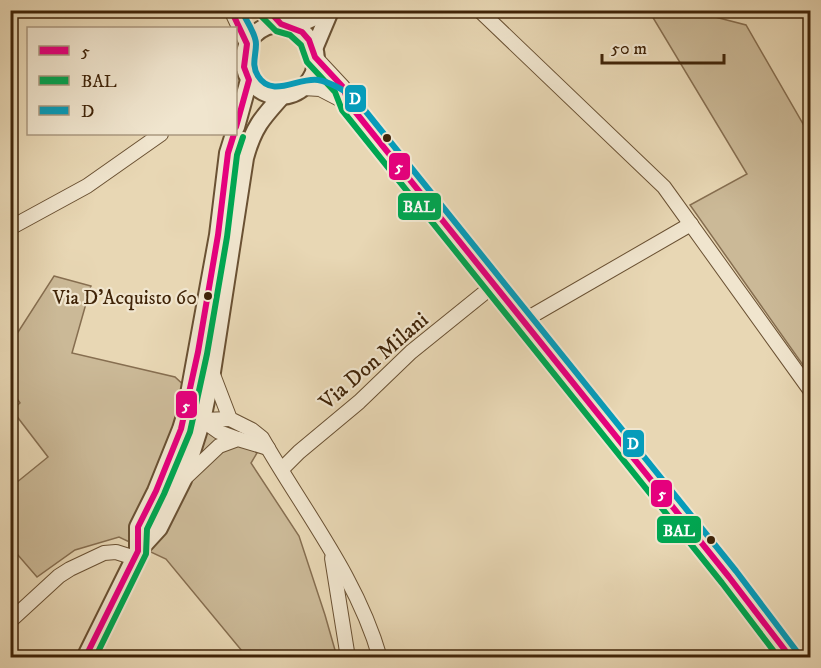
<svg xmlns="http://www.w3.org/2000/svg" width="821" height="668" viewBox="0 0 821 668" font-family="'IM FELL DW Pica',serif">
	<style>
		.green { fill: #cbb997; stroke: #866e50; stroke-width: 1.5 }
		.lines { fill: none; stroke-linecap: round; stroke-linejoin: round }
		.minor-casing { stroke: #6a5133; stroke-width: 16 }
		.tertiary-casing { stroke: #6a5133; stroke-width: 20 }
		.minor { stroke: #f0e5ce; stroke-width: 14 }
		.tertiary { stroke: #f0e5ce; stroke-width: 16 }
		.bus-1-casing { stroke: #f0e5ce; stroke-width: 10 }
		.bus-2-casing { stroke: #f0e5ce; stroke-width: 10 }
		.bus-3-casing { stroke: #f0e5ce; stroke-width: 10 }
		.bus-1 { stroke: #e5007d; stroke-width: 6 }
		.bus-2 { stroke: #00a651; stroke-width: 6 }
		.bus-3 { stroke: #069cba; stroke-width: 6 }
		.bus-dot { fill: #402408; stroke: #f0e5ce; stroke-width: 2 }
		.labels { text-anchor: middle; stroke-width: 4.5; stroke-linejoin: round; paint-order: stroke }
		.bus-label { font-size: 20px; fill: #402408; stroke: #f0e5ce; text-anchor: end }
		.street-label { font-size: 22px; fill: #402408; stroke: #f0e5ce }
		.line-badge { stroke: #f0e5ce; stroke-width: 2 }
		.badge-label { font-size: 16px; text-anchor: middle; font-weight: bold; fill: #fff }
	</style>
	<rect width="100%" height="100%" fill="#e8d7b4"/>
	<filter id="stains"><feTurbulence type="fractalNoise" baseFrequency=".00333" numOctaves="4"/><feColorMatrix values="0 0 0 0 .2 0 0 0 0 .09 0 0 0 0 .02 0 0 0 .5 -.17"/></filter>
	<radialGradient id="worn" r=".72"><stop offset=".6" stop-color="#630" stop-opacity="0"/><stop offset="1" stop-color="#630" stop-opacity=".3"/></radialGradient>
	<g class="green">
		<path d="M649 11H692L746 25 810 136V375L690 205 747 174Z"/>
		<path d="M54 276 91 286 72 353 175 377 257 453 251 463 299 536 325 615 337 657H247L166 559 119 537 75 550 37 577 11 547V487L48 457 12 410 20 403 11 390V343Z"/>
	</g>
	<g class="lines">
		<defs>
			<g id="minor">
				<path d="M231 10 247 44"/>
				<path d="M267 10 281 24"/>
				<path d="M479 10 664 187 810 390"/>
				<path d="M315 57 343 87 349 104 729 577 791 658"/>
				<path d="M236 64 244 57"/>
				<path d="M303 88 320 89 349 104"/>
				<path d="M10 228 87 186 161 134"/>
				<path d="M523 321 691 224"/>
				<path d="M212 372 230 419 252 430 262 438C303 510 357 577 380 658"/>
				<path d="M185 416 202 420 230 419"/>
				<path d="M202 420 219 432 238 439"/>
				<path d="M282 469 299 452 359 402 411 352 494 285"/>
				<path d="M183 480 219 446 238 439 268 448"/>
				<path d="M332 558 348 658"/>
				<path d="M10 621 59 576 70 569 104 553 116 552 135 558"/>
			</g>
			<g id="tertiary">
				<circle cx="280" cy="60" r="36"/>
				<path d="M293 27 330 10"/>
				<path d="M314 49 330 11"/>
				<path d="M236 127 249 80"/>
				<path d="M138 551V527L156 491 181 429 185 416 218 235 228 153 234 134"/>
				<path d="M85 658 138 551 159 528 183 480 202 420 212 372 245 158C253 128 262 118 282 96"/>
			</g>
		</defs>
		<use href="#minor" class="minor-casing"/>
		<use href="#tertiary" class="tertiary-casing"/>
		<use href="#minor" class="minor"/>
		<use href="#tertiary" class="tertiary"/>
		<defs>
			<g id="bus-1">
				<path d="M231 10 247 44 244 67 249 80 236 127"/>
				<path d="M268 10 281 24 302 32 309 40 315 57 343 87 349 104 729 577 791 658"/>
				<path d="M85 658 138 551V527L156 491 181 429 198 352 218 235 228 153 234 134"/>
			</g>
			<g id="bus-2">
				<path d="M261 16 276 31 290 35 301 45 307 62 335 92 342 110 722 583 779 658"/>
				<path d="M95 658 146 554 147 529 164 494 190 432 207 354 227 237 237 155 243 137"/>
			</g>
			<path id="bus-3" d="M241 10C246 20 256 34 256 44 256 56 251 65 258 76 272 99 298 77 318 80 331 82 345 91 355 98L736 571 798 653"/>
		</defs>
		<use href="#bus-1" class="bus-1-casing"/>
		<use href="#bus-2" class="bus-2-casing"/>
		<use href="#bus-3" class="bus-3-casing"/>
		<use href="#bus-1" class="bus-1"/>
		<use href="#bus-2" class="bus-2"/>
		<use href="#bus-3" class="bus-3"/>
	</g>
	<g class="bus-dot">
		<circle cx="387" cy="138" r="5"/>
		<circle cx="208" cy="296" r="5"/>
		<circle cx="711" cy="540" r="5"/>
	</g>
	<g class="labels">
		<g class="bus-label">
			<text x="197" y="304">Via D'Acquisto 60</text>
		</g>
		<g class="street-label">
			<text transform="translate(373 360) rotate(-41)" y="8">Via Don Milani</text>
		</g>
	</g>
	<g class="line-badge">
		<rect x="344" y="84" width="23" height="29" rx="6" fill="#069cba"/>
		<rect x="388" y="152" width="23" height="29" rx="6" fill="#e5007d"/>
		<rect x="397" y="192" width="45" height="29" rx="6" fill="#00a651"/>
		<rect x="175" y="390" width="23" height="29" rx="6" fill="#e5007d"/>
		<rect x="622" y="429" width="23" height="29" rx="6" fill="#069cba"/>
		<rect x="650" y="479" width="23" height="29" rx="6" fill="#e5007d"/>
		<rect x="656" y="515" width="46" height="29" rx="6" fill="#00a651"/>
	</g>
	<g class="badge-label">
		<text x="355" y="104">D</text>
		<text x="399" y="172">5</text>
		<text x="419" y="212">BAL</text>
		<text x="186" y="411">5</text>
		<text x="633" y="449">D</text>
		<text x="662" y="499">5</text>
		<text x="679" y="536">BAL</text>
	</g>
	<rect width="821" height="668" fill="none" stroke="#e8d7b4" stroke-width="36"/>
	<rect x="12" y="12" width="797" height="644" fill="none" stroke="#402408" stroke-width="3"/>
	<rect x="18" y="18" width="785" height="632" fill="none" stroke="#402408" stroke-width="1.5"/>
	<rect x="27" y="27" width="210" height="108" fill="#f0e5ce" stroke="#aa987f" stroke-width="1.5"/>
	<rect x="39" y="46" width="30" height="9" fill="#e5007d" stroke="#aa987f" stroke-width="1.5"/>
	<text x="81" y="57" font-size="18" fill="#402408">5</text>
	<rect x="39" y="76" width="30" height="9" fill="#00a651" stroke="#aa987f" stroke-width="1.5"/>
	<text x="81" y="87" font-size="18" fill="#402408">BAL</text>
	<rect x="39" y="106" width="30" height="9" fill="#069cba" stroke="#aa987f" stroke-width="1.5"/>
	<text x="81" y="117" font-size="18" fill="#402408">D</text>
	<path d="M602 54v9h122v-9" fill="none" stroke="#402408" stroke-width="3"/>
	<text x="611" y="54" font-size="18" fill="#402408" stroke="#f0e5ce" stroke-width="4.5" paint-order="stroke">50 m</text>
	<rect width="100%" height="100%" filter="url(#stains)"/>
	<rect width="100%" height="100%" fill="url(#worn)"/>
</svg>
